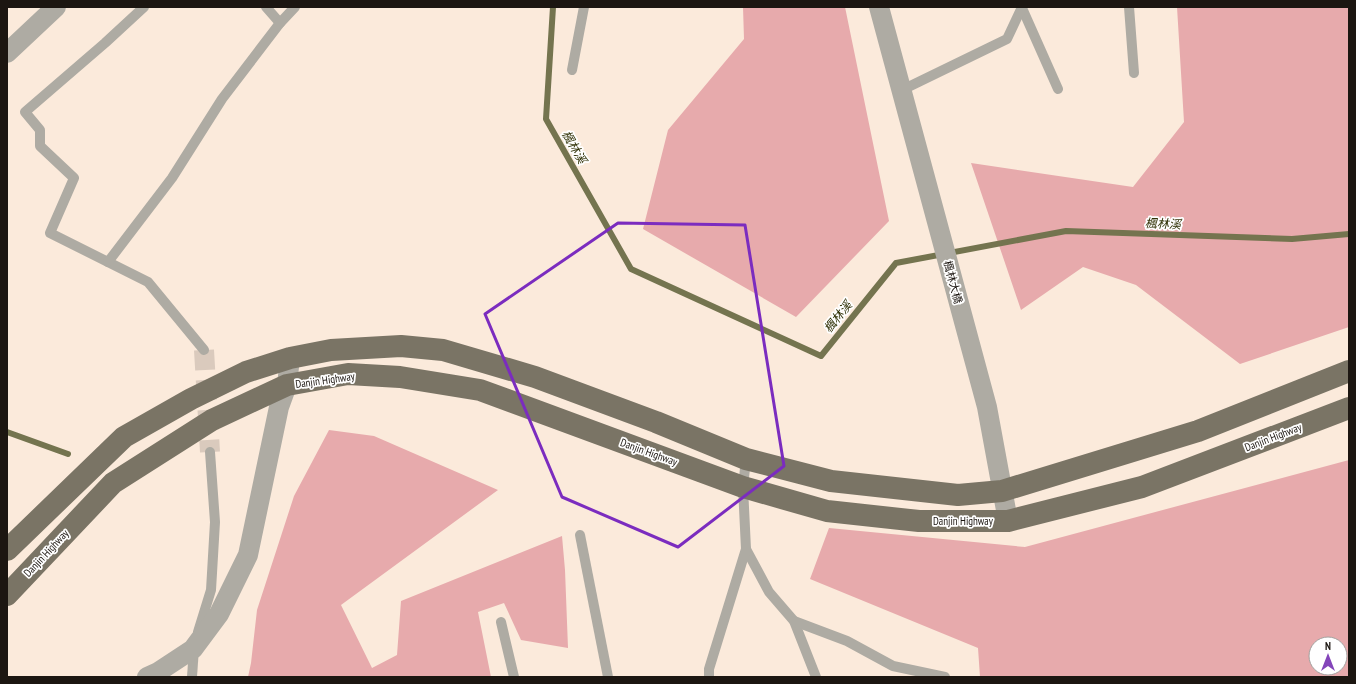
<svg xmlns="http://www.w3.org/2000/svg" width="1356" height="684" viewBox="0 0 1356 684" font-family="'PT Sans Narrow','Noto Sans TC',sans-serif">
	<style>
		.forest { fill: #e7aaac; fill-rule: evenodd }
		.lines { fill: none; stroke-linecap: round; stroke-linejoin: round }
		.stream { stroke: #74744f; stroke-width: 6 }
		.street-tunnel { stroke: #dacabd; stroke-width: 20; stroke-dasharray: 20 10; stroke-linecap: butt }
		.lane { stroke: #aeaba3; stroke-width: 10 }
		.street { stroke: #aeaba3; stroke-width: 20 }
		.primary { stroke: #7a7465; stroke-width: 22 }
		.marked { fill: none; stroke: #7b2cbf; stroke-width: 3; stroke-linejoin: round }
		.labels { text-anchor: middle; stroke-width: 3.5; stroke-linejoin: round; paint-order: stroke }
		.street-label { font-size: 11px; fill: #1c1611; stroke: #fff }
		.water-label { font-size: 12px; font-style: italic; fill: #303106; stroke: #fff }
	</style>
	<rect width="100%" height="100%" fill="#fbeadb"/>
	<g class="forest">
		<path d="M743 7H845L889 221 796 317 643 229 668 130 744 39Z"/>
		<path d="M1177 7H1349V327L1240 364 1136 285 1083 267 1021 310 971 163 1133 187 1184 122Z"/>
		<path d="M329 430 374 436 498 490 341 605 372 668 397 655 401 601 562 536 565 570 568 648 521 640 504 603 478 612 491 677H248L251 663 257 610 294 496Z"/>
		<path d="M1349 460V677H980L978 648 810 579 829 528 1025 547ZM1316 644H1340V668H1316Z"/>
	</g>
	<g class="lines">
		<g class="stream">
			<path d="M553 7 546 119 631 269 821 356 896 263 1066 231 1292 239 1349 234"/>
			<path d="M7 432 68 454"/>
		</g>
		<path class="street-tunnel" d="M204 350 210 452"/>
		<g class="lane">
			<path d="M144 7 105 43 25 112 40 130V146L74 178 50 233 148 282 204 350"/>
			<path d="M266 7 280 23"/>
			<path d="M1129 7 1134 73"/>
			<path d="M1022 8 1058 89"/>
			<path d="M572 70 584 7"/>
			<path d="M902 90 1007 39 1022 7"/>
			<path d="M108 262 172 178 222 99 280 23 295 7"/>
			<path d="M580 535 608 677"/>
			<path d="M746 549 769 592 794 621 816 677"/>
			<path d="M794 621 847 641 893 666 945 677"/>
			<path d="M501 622 514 677"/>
			<path d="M198 632 211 590 215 522 210 452"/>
			<path d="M192 677 194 648"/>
			<path d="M709 677V669L746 549 743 487 746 459"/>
		</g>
		<g class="street">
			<path d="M879 7 987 407 1008 521"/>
			<path d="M7 53 56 7"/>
			<path d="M147 677 158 672 193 649 219 614 248 555 279 407 287 385 290 358"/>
		</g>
		<g class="primary">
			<path d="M7 550 124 437 191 399 246 372 290 358 331 350 401 346 443 350 535 377 656 422 746 459 831 481 958 495 1002 491 1198 431 1349 371"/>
			<path d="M7 595 113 483 212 420 287 385 348 374 400 377 480 390 743 487 827 511 919 521H1008L1142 487 1349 408"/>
		</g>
	</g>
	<path class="marked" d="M618 223 745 225 784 466 678 547 562 497 485 314Z"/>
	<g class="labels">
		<g class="street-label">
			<text transform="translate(953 282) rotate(75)" y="4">楓林大橋</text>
			<text transform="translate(325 380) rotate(-8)" y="4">Danjin Highway</text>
			<text transform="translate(1273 437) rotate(-21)" y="4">Danjin Highway</text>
			<text transform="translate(649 452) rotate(20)" y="4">Danjin Highway</text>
			<text x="963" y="525">Danjin Highway</text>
			<text transform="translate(46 553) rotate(-47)" y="4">Danjin Highway</text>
		</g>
		<g class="water-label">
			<text transform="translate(574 147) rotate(60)" y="4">楓林溪</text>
			<text transform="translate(1163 224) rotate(2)" y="4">楓林溪</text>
			<text transform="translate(838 317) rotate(-51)" y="4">楓林溪</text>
		</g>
	</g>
	<rect width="1356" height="684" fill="none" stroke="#1c1611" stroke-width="16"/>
	<g transform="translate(1328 656)"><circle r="19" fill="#ffffff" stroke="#a4a2a0"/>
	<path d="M0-3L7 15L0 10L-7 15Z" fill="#8445ba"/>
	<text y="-6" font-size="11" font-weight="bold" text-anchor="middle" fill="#1c1611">N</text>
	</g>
</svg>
